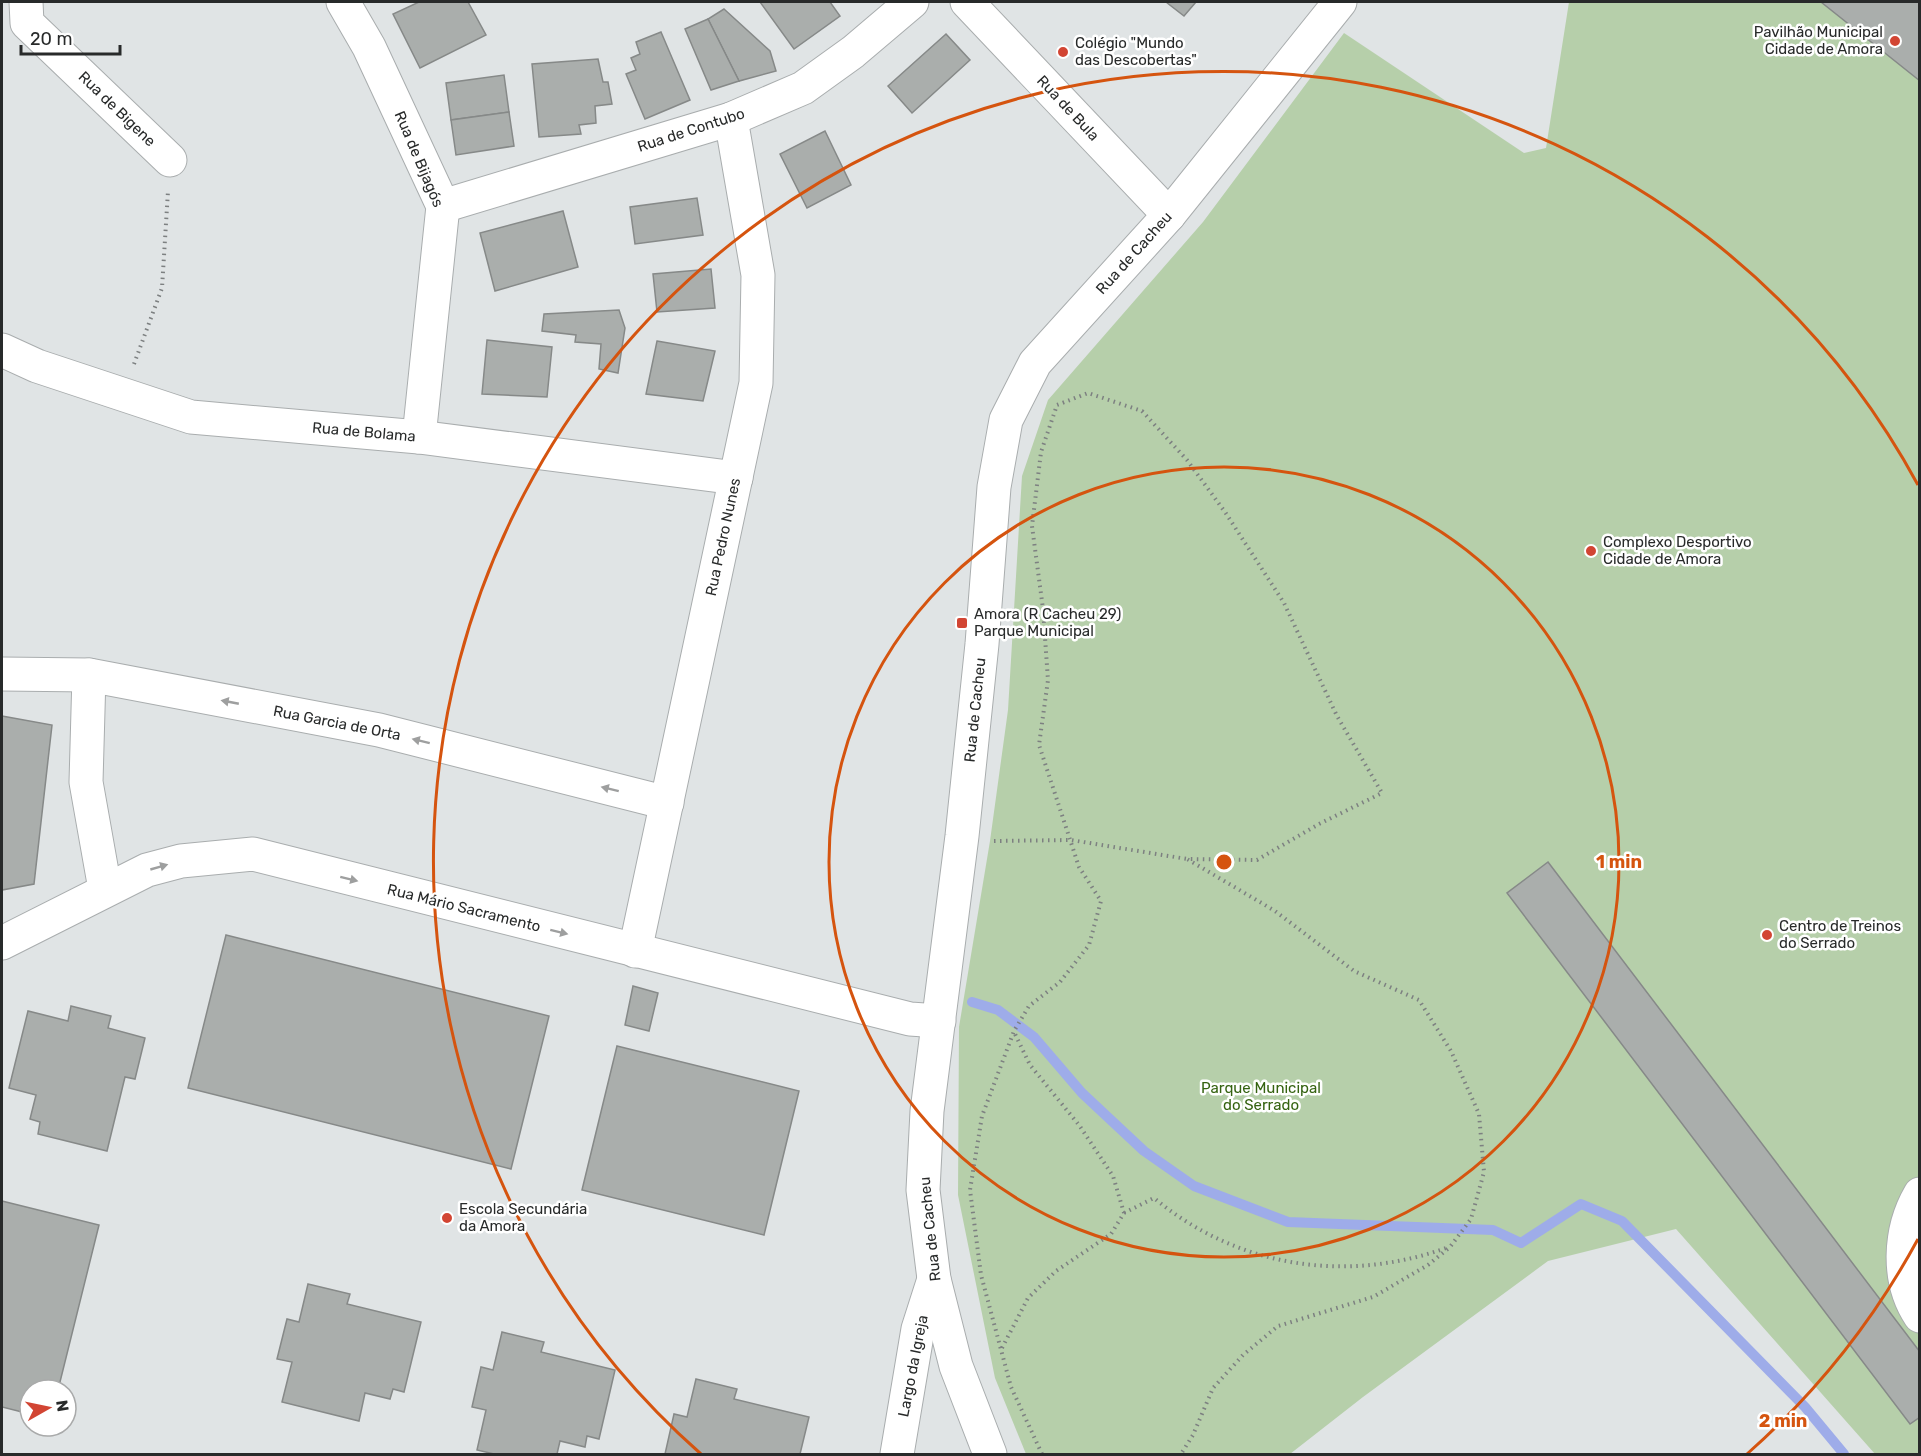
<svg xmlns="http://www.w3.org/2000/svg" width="1921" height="1456" viewBox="0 0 1921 1456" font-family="Rubik,sans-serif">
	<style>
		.green { fill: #b6cfaa }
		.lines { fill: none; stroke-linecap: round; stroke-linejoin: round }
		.stream { stroke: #9eace9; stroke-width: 10 }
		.building { fill: #aaaeac; stroke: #868988; stroke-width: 1.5 }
		.minor-casing { stroke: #a9adae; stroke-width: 35 }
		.major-casing { stroke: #a9adae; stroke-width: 35 }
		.path { stroke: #7d8081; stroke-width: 4; stroke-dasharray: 1.5 4.5; stroke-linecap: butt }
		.minor { stroke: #fff; stroke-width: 33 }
		.major { stroke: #fff; stroke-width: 33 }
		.oneway { fill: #9e9f9f }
		.ring { fill: none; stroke: #d5540f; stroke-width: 3 }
		.poi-dot { fill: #d24533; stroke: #fff; stroke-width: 2 }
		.labels { text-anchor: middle; stroke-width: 5; stroke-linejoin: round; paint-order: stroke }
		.poi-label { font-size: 15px; fill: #282a2a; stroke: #fff; text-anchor: start }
		.street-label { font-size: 15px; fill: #282a2a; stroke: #fff }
		.park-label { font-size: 15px; fill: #356311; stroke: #fff }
		.centre { fill: #d5540f; stroke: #fff; stroke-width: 3 }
		.ring-label { font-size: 18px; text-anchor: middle; font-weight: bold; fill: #d5540f; stroke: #fff; stroke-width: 5; stroke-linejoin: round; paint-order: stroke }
	</style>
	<rect width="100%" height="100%" fill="#e0e4e5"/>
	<path class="green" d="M1569 2H1919V1454H1875L1676 1229 1548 1261 1363 1397 1290 1454H1026L995 1378 958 1195 959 1027 990 841 1008 710 1022 476 1048 400 1203 222 1344 33 1524 153 1546 148Z"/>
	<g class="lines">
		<path class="stream" d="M972 1002 998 1010 1034 1037 1082 1093 1144 1151 1194 1186 1288 1222 1493 1230 1521 1243 1581 1204 1622 1221 1805 1407 1844 1454"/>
	</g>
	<g class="building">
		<path d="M419 2H468L486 35 420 68 393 14Z"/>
		<path d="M760 2H830L840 16 794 49Z"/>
		<path d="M1166 2H1196L1184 16Z"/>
		<path d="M1821 2H1920V81Z"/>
		<path d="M724 9 770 51 776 71 739 81 708 19Z"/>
		<path d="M708 19 739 81 711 90 685 29Z"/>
		<path d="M661 32 690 100 645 119 626 74 636 70 631 58 640 54 636 42Z"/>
		<path d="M946 34 970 60 912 113 888 86Z"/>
		<path d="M598 59 603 82H608L612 104 595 106 596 123 579 125 581 134 539 137 532 64Z"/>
		<path d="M504 75 509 112 451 120 446 83Z"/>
		<path d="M509 112 514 146 456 155 451 120Z"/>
		<path d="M825 131 851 185 807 208 780 154Z"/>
		<path d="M697 198 703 235 635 244 630 207Z"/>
		<path d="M563 211 578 267 495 291 480 233Z"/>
		<path d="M711 269 715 308 657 312 653 274Z"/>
		<path d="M619 310 625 328 618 373 599 369 601 344 575 342 576 335 542 331 544 314Z"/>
		<path d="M487 340 552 347 547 397 482 394Z"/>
		<path d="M657 341 715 351 703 401 646 394Z"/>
		<path d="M2 716 52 725 34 884 2 890Z"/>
		<path d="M1548 862 1920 1352V1417L1910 1424 1507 893Z"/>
		<path d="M226 935 549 1016 511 1169 188 1088Z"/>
		<path d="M633 986 658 993 649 1031 625 1025Z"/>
		<path d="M71 1006 111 1016 108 1028 145 1038 135 1079 125 1077 107 1151 38 1134 40 1122 30 1119 36 1095 9 1088 28 1011 68 1021Z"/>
		<path d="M617 1046 799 1091 764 1235 582 1190Z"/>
		<path d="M2 1201 99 1225 58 1390H30V1414L2 1407Z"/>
		<path d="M308 1284 350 1294 347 1304 421 1322 404 1392 393 1389 390 1399 365 1393 359 1421 282 1402 292 1362 277 1359 287 1319 299 1322Z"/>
		<path d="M502 1332 544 1342 541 1352 615 1370 599 1439 587 1436 585 1447 560 1441 557 1454H494L477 1450 486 1410 472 1407 481 1367 493 1370Z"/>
		<path d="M696 1379 737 1389 734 1399 809 1417 800 1454H665L674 1414 687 1417Z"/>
	</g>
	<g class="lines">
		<defs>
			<g id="minor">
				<path d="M26 2 27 23 170 160"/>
				<path d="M343 2 369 47 443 206 419 437"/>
				<path d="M967 2 1169 215"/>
				<path d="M443 206 731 119 803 88 853 52 912 2"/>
				<path d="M2 350 37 366 191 417 419 437 736 478"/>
				<path d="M2 674 89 675 379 730 667 803"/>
				<path d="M89 675 86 782 105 889"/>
				<path d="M2 943 147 870 181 861 253 854 910 1019 939 1021"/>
				<path d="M635 951 756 383 758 275 731 119"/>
				<path d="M1920 1194C1899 1230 1896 1280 1920 1316"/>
				<path d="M897 1454 918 1329 934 1279"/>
			</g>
			<path id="major" d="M990 1454 956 1366 934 1279 923 1190 927 1111 962 836 982 644 994 487 1006 420 1035 363 1169 215 1340 2"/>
		</defs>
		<use href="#minor" class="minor-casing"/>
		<use href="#major" class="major-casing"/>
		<g class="path">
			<path d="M134 364 162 288 168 191"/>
			<path d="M994 841 1071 840 1187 859"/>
			<path d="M1124 1213 1154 1198C1237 1267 1345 1284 1446 1248"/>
			<path d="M1002 1348 1028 1298 1056 1271 1111 1234 1124 1213 1113 1176 1079 1125 1030 1065 1014 1032"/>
			<path d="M1042 1454 1011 1387 981 1275 970 1190 982 1116 1014 1031 1029 1006 1060 982 1089 945 1101 901 1079 867 1039 745 1048 680 1043 609 1032 526 1041 452 1057 405 1088 393 1142 411 1187 460 1225 512 1284 603 1337 716 1382 793 1319 824 1257 860 1187 859 1275 911 1354 971 1419 1000 1451 1051 1479 1114 1484 1172 1471 1219 1450 1247 1428 1265 1373 1297 1278 1326 1243 1355 1213 1388 1193 1435 1181 1454"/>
		</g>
		<use href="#minor" class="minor"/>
		<use href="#major" class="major"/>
	</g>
	<defs><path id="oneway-solid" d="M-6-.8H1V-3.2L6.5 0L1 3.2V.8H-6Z" transform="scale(1.5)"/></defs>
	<g class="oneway">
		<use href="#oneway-solid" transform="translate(230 702) rotate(-169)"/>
		<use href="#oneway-solid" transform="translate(421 741) rotate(-166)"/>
		<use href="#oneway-solid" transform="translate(610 789) rotate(-166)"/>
		<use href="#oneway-solid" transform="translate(159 867) rotate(-16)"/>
		<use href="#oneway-solid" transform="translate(349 879) rotate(14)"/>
		<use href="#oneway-solid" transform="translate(559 932) rotate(14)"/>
	</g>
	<g class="ring">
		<circle cx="1224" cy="862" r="395"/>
		<path d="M1918 1239A790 790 0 0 1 1747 1454M701 1454A790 790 0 1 1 1918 485"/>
	</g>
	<g class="poi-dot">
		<circle cx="1895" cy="41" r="6"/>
		<circle cx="1063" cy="52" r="6"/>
		<circle cx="1591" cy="551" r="6"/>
		<rect x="956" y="617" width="12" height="12" rx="3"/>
		<circle cx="1767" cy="935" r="6"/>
		<circle cx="447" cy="1218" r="6"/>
	</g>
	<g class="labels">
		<g class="poi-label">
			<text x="1883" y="37" text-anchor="end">Pavilhão Municipal<tspan x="1883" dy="17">Cidade de Amora</tspan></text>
			<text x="1075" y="48">Colégio "Mundo<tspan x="1075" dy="17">das Descobertas"</tspan></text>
			<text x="1603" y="547">Complexo Desportivo<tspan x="1603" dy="17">Cidade de Amora</tspan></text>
			<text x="974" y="619">Amora (R Cacheu 29)<tspan x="974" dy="17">Parque Municipal</tspan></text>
			<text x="1779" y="931">Centro de Treinos<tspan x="1779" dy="17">do Serrado</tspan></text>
			<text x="459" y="1214">Escola Secundária<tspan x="459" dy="17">da Amora</tspan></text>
		</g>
		<g class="street-label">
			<text transform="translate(1068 108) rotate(47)" y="5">Rua de Bula</text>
			<text transform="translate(117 109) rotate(44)" y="5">Rua de Bigene</text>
			<text transform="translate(691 130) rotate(-18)" y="5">Rua de Contubo</text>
			<text transform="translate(419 159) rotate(67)" y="5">Rua de Bijagós</text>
			<text transform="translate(1134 253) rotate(-48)" y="5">Rua de Cacheu</text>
			<text transform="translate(364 432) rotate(5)" y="5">Rua de Bolama</text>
			<text transform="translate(723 537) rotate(-78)" y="5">Rua Pedro Nunes</text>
			<text transform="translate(975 710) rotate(-84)" y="5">Rua de Cacheu</text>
			<text transform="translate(337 723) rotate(11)" y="5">Rua Garcia de Orta</text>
			<text transform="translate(464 908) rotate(14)" y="5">Rua Mário Sacramento</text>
			<text transform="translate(930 1229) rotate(-96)" y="5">Rua de Cacheu</text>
			<text transform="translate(913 1366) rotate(-79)" y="5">Largo da Igreja</text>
		</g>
		<g class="park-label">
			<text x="1261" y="1093">Parque Municipal<tspan x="1261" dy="17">do Serrado</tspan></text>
		</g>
	</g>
	<circle cx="1224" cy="862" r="9" class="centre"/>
	<g class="ring-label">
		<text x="1619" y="868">1 min</text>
		<text x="1783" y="1427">2 min</text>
	</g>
	<rect width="1921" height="1456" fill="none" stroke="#282a2a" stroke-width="6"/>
	<g transform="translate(48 1408) rotate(81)"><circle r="28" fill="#ffffff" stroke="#a9aaaa" stroke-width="1.5"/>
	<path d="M0-4.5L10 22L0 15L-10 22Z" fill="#d24533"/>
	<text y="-9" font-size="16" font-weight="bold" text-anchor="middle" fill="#282a2a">N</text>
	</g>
	<path d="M21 45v9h99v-9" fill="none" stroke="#282a2a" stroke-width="3"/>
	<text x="30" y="45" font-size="18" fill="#282a2a" stroke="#ffffff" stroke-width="4.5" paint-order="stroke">20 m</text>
</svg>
